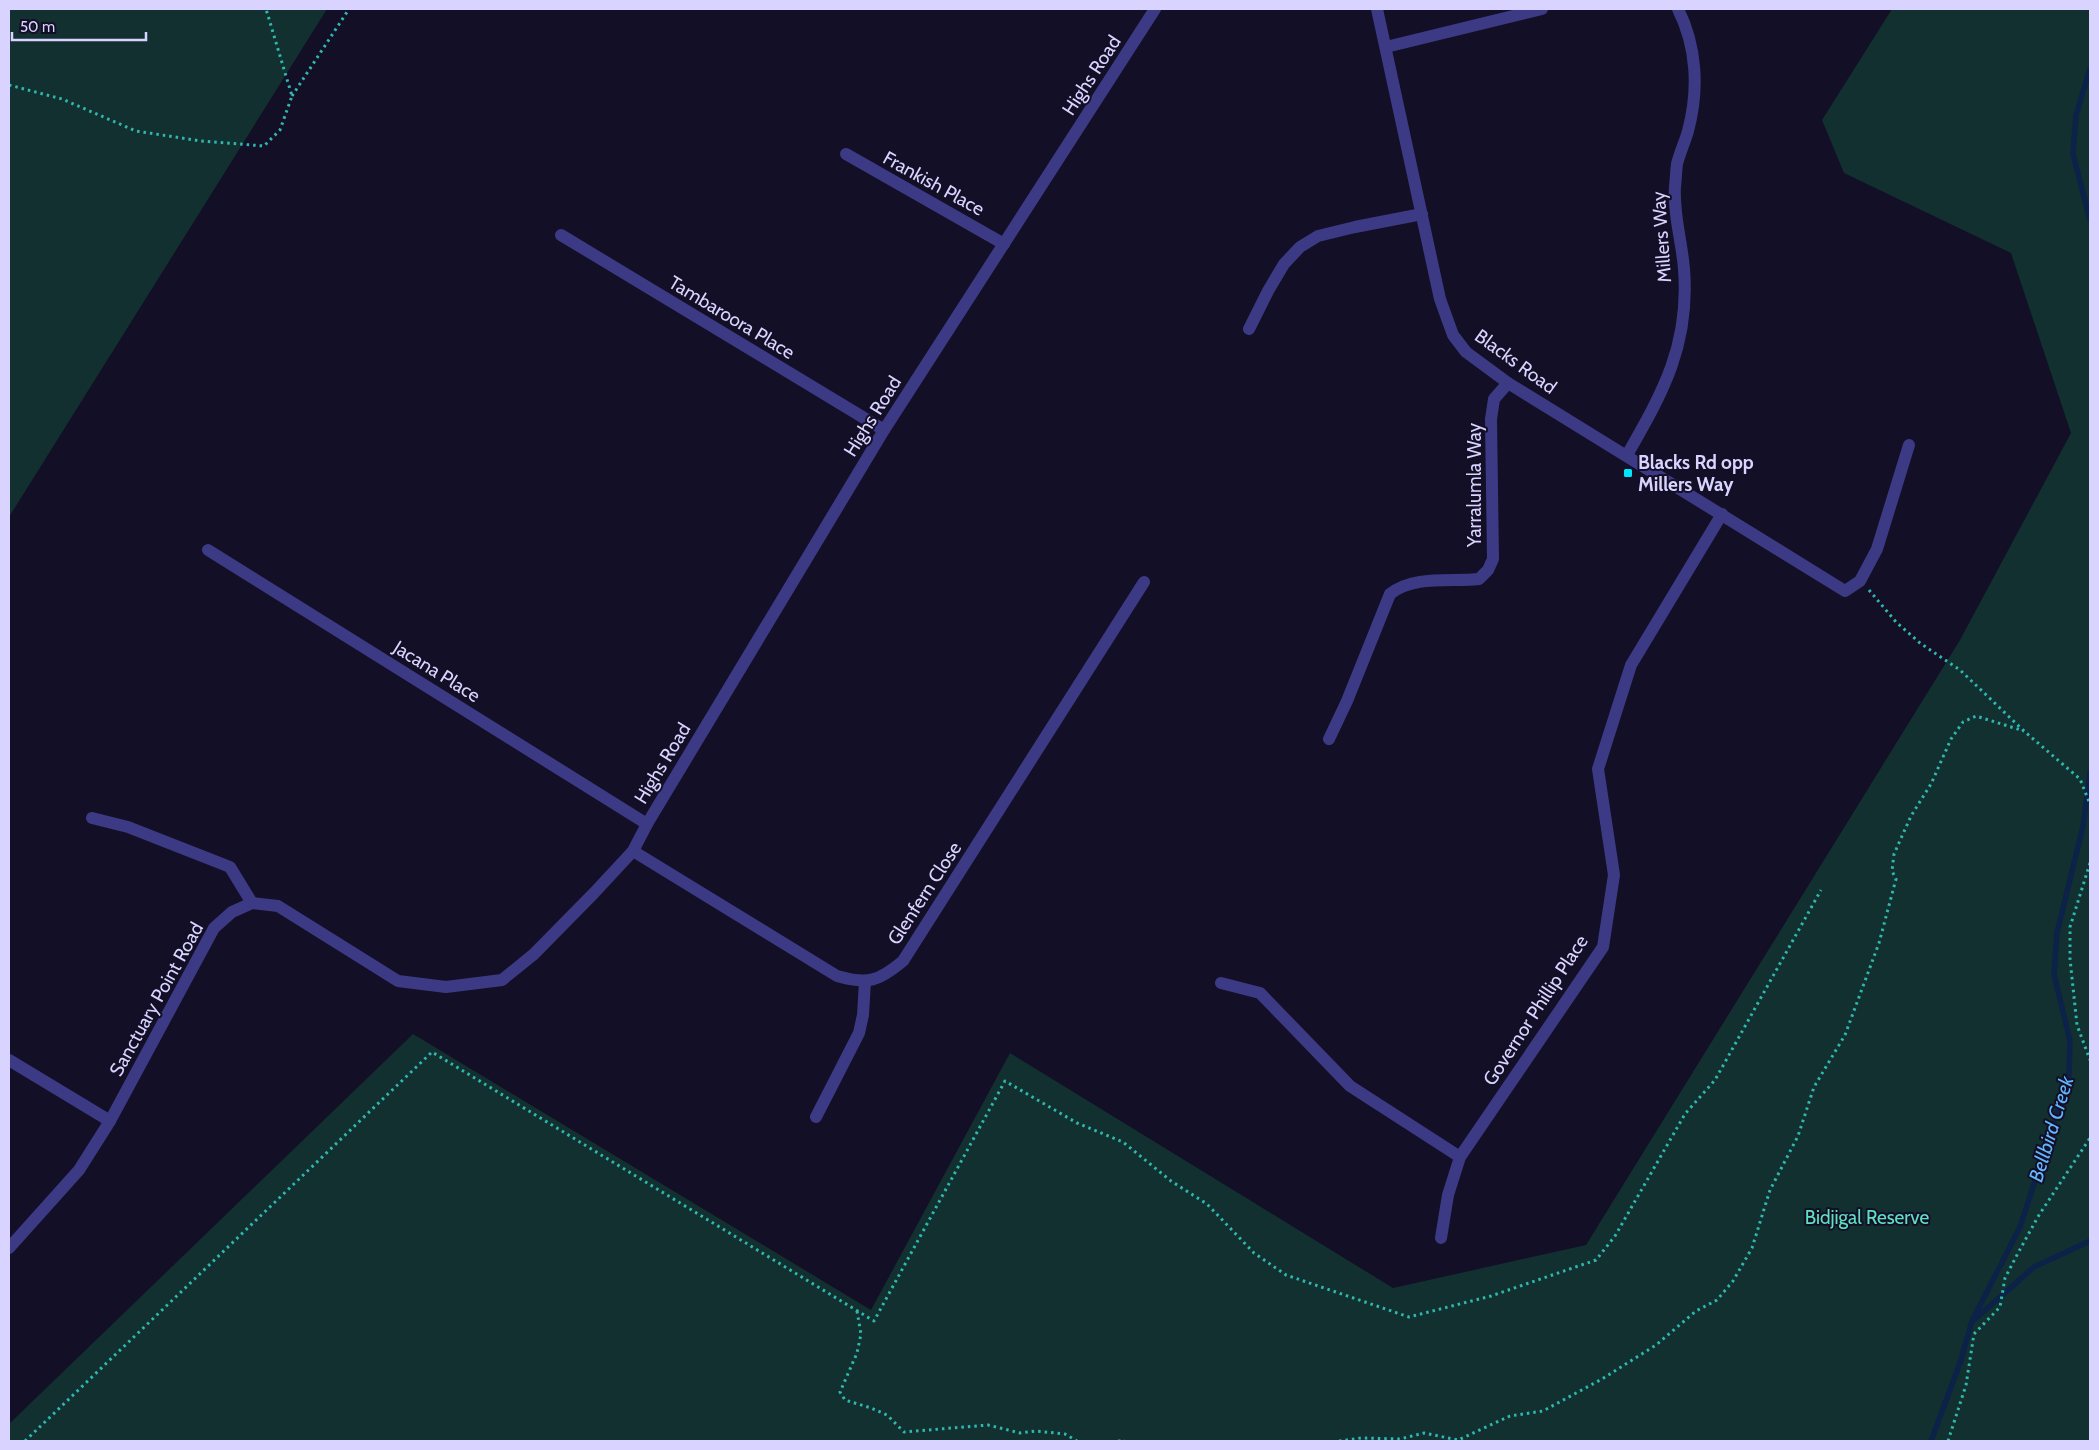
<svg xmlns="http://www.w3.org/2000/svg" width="2099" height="1450" viewBox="0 0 2099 1450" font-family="Cabin,sans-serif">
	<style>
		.green { fill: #12302f }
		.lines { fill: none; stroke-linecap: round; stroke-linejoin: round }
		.stream { stroke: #0c2248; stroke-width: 5.5 }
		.path { stroke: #2fb8b0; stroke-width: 3; stroke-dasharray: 2.5 4; stroke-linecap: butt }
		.minor { stroke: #3d3a85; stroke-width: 12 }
		.poi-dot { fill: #00e5ff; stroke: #130f26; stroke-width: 2 }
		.labels { text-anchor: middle; stroke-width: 4; stroke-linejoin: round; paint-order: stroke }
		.street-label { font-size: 19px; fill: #d9d4ff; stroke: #130f26 }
		.poi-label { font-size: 19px; font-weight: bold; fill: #d9d4ff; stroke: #130f26; text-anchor: start }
		.park-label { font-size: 19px; fill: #5fe0c0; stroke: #130f26 }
		.water-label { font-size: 20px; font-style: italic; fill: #62b6ff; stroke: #130f26 }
	</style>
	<rect width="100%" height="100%" fill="#130f26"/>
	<g class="green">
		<path d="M9 9H327L9 517Z"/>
		<path d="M1892 9H2090V1441H9V1424L413 1034 871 1310 1010 1053 1393 1288 1586 1245 1960 640 2071 433 2011 253 1844 173 1822 120Z"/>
	</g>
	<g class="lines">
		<g class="stream">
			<path d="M2090 69 2076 115 2073 154 2090 220"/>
			<path d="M1975 1319 2034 1267 2090 1241"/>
			<path d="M1931 1441 1961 1360 1972 1321 2020 1227 2069 1076 2070 1041 2054 974 2057 933 2083 826 2090 772"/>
		</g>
		<g class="path">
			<path d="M9 85 62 99 136 131 201 141 264 146 280 130 292 96 266 9"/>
			<path d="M292 96 349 9"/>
			<path d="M1869 590 1896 622 1920 643 1960 670 2024 731 2080 779 2090 804"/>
			<path d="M2090 863 2070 927V959L2077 1025 2090 1060"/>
			<path d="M857 1311 861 1334 857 1353 840 1392 845 1400 871 1408 887 1415 904 1432 988 1425 1020 1433 1036 1431 1065 1434 1077 1441"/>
			<path d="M25 1441 432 1052 874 1321 1005 1081 1077 1123 1123 1142 1171 1181 1207 1204 1254 1253 1286 1275 1409 1317 1491 1296 1596 1260 1615 1236 1685 1114 1715 1080 1821 890"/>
			<path d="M1118 1441H1125"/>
			<path d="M1339 1441 1361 1438 1400 1439 1424 1433 1458 1440 1510 1416 1543 1411 1602 1379 1656 1345 1696 1311 1717 1300 1733 1281 1752 1248 1770 1190 1798 1136 1814 1087 1845 1035 1879 943 1896 879 1892 871 1894 854 1911 816 1931 784 1951 739 1963 722 1976 716 2024 731"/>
			<path d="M1948 1441 1966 1385 1974 1334 2000 1307 2005 1278 2018 1253 2039 1215 2090 1138"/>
		</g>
		<g class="minor">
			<path d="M1377 9 1440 299 1453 335 1466 352 1508 383 1845 591 1860 581 1877 549 1909 445"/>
			<path d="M1386 47 1542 9"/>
			<path d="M846 154 1004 244"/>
			<path d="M561 235 884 430"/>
			<path d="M1249 329 1268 291 1284 264 1300 247 1318 236 1355 227 1422 214"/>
			<path d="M1627 455C1663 392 1690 345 1684 269 1682 242 1673 214 1675 186 1676 179 1676 171 1677 164 1680 152 1685 142 1688 131 1699 90 1697 47 1678 9"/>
			<path d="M208 550 647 824"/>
			<path d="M1329 739 1347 701 1390 594C1414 575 1450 582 1479 579L1488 570 1493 559 1491 419 1494 399 1508 383"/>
			<path d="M92 818 128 827 230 867 252 903"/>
			<path d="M633 851 837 976C868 985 879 981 903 961L1144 582"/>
			<path d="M1221 983 1260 993 1350 1086 1460 1157"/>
			<path d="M9 1060 110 1121"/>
			<path d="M816 1117 859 1033 863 1015 865 981"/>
			<path d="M1441 1238 1448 1195 1460 1157 1603 947 1614 875 1598 769 1631 665 1722 514"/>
			<path d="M9 1248 79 1170 110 1121 214 928 232 912 252 903 278 906 398 981 446 987 502 980 534 954 594 893 633 851 647 824 884 430 1155 9"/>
		</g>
	</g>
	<rect class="poi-dot" x="1623" y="468" width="10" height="10" rx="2.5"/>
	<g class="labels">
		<g class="street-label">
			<text transform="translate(1091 75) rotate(-57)" y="7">Highs Road</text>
			<text transform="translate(934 183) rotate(29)" y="7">Frankish Place</text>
			<text transform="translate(1661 237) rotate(-94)" y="7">Millers Way</text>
			<text transform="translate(732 317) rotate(31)" y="7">Tambaroora Place</text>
			<text transform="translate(1516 361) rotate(36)" y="7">Blacks Road</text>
			<text transform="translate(872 416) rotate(-58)" y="7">Highs Road</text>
			<text transform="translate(1474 485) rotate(-90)" y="7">Yarralumla Way</text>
			<text transform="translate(437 671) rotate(32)" y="7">Jacana Place</text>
			<text transform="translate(662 763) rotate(-59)" y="7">Highs Road</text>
			<text transform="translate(924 893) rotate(-57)" y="7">Glenfern Close</text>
			<text transform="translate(156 999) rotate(-61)" y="7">Sanctuary Point Road</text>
			<text transform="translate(1535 1010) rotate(-57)" y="7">Governor Phillip Place</text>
		</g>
		<g class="poi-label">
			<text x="1638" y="469">Blacks Rd opp<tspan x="1638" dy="22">Millers Way</tspan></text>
		</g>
		<g class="park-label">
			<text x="1867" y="1224">Bidjigal Reserve</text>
		</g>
		<g class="water-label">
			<text transform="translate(2051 1129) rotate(-73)" y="7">Bellbird Creek</text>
		</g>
	</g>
	<rect width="2099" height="1450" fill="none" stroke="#d9d4ff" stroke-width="20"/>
	<path d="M12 32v8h134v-8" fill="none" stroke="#d9d4ff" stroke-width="2.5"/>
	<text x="20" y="32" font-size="15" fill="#d9d4ff" stroke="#130f26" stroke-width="4" paint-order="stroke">50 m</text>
</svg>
